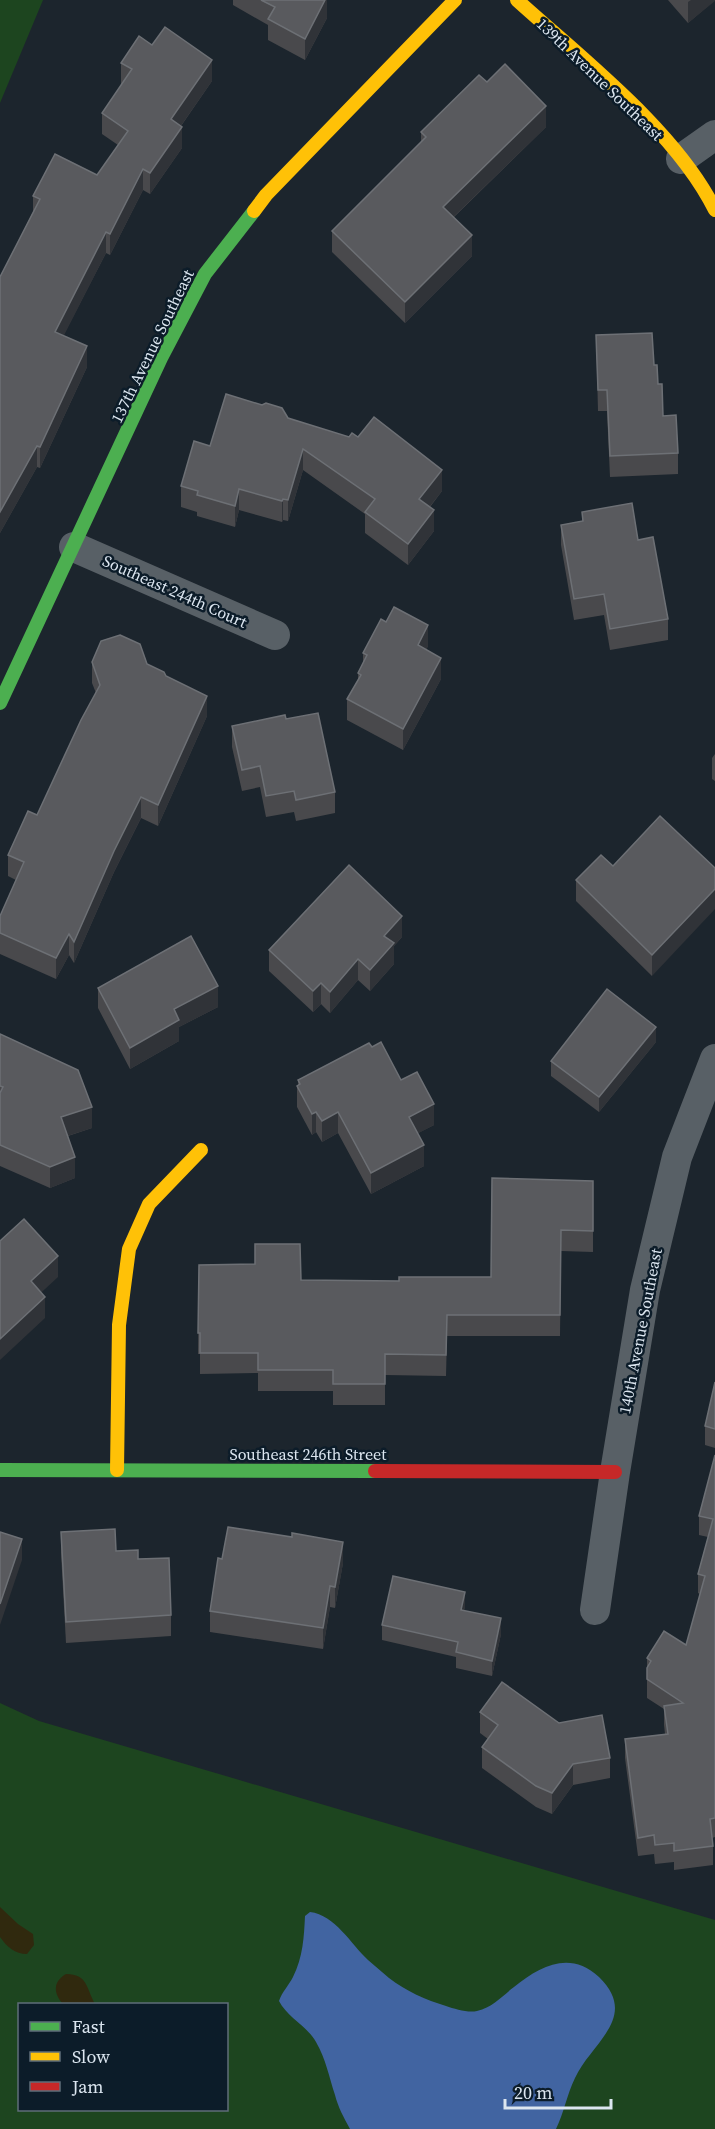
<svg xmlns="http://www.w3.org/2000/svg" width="715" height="2129" viewBox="0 0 715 2129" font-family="'Source Serif 4',serif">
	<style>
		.green { fill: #1d451f; fill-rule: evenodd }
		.sand { fill: #30290e }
		.water { fill: #4164a1 }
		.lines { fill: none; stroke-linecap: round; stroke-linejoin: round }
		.street { stroke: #586066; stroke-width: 30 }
		.fast { stroke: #4caf50; stroke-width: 14 }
		.slow { stroke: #ffc107; stroke-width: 14 }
		.jam { stroke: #c62828; stroke-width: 14 }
		.wall { fill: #49494c }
		.shaded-wall { fill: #303338 }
		.building { fill: #595a5e; stroke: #6d7075; stroke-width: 1.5 }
		.labels { text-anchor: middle; stroke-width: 5; stroke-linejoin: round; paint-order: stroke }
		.street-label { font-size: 16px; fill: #dce6f0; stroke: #0c1c29 }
	</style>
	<rect width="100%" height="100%" fill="#1c252d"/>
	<g class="green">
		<path d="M0 0H43L0 103Z"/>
		<path d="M0 1703 39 1721 715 1920V2129H0ZM20 2004H226V2110H20Z"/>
	</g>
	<g class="sand">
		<path d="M0 1907 18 1924 33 1934 34 1945 27 1954C15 1954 7 1947 0 1937Z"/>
		<path d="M66 1974C88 1974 86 1988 95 2004H63C54 1994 52 1982 66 1974Z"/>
	</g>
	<path class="water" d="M310 1912C335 1915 351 1944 368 1960 375 1966 382 1972 389 1978 406 1991 426 2000 446 2006 455 2009 468 2013 477 2011 493 2007 502 1996 514 1987 540 1966 570 1950 599 1977 640 2017 591 2043 575 2078 567 2094 564 2113 556 2129H350C344 2118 338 2107 335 2095 329 2077 326 2059 316 2042 307 2026 287 2017 279 2001 282 1992 289 1985 293 1977 303 1957 304 1937 305 1916Z"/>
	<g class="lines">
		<g class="street">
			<path d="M681 159 715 135"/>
			<path d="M74 547 275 635"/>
			<path d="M595 1610 615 1472 645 1290 677 1157 715 1059"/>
		</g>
		<g class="fast">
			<path d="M0 703 161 358 205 274 254 211"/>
			<path d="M0 1470 375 1471"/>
		</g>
		<g class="slow">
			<path d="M517 0C582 59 676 131 715 210"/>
			<path d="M254 211 266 195 455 0"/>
			<path d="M117 1470 119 1325 129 1249 149 1204 201 1150"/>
		</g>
		<path class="jam" d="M375 1471 615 1472"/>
	</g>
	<g class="wall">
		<path d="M233 0H327V18L305 60 268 40V25L233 5Z"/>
		<path d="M668 0H715L688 23Z"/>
		<path d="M152 45 212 81 181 126 182 148 150 194 143 190 110 255 106 253 63 336 87 367 40 468 37 467 0 533V277L33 212V196L97 175 118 145 102 134V113L122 84H121V63Z"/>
		<path d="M487 82 546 127 454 217 472 256 405 323 332 252V231L421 142V132Z"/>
		<path d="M596 335 654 365 663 416 678 453V474L610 477 607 411H598Z"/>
		<path d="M288 418 349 437H358L442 491 430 507 434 531 408 565 365 533V514L303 470 288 521 283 520 282 522 239 510 235 527 197 516V512L181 507V486L210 446Z"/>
		<path d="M582 512 638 540 668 619V640L610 650 604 615 574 620 561 545V525L582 521Z"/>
		<path d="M428 646 426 650 441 679 403 750 347 720V699L358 680V673L363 663V653Z"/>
		<path d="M92 662 147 664 166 676 207 716 158 826 141 818 114 872 74 963 69 955 56 979 0 954V916L16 880 8 876V855L37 815 96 693 92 683Z"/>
		<path d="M286 719 335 792V813L296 821 294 812 266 817 260 787 242 791 232 747V726Z"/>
		<path d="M715 754V781L712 779V758Z"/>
		<path d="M660 816 652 976 576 901V880L613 866Z"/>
		<path d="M402 937 394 946V964L370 991 358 980 330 1013 321 1004 313 1012 269 971V950Z"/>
		<path d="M98 988 218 1007 179 1027V1041L130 1069 98 1008Z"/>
		<path d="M0 1034 92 1128 68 1136 75 1178 50 1188 0 1166Z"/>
		<path d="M656 1042 599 1112 551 1076V1061Z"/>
		<path d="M372 1047 401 1080 434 1125 418 1133 424 1166 371 1194 338 1133 322 1142 316 1132 312 1135 297 1107V1086L298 1085V1080Z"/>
		<path d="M593 1181V1252L561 1251 560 1336H447L446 1376 385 1375V1405H333V1391H258V1373L200 1374V1354H198L199 1265 301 1280 399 1281 491 1277Z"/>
		<path d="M715 1382V1448L705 1445V1426Z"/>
		<path d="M715 1455V1837L712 1838 713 1846V1865L674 1870V1862L655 1864 654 1854 638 1856 625 1758V1739L665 1734 664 1725V1709L647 1698V1658L686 1645 700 1594 698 1593V1574L708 1537 699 1535V1516Z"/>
		<path d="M61 1532 138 1559 171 1615V1636L66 1643 61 1553Z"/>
		<path d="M343 1563 335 1608 330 1607 323 1649 210 1632V1611Z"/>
		<path d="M465 1607 464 1610 501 1634 492 1676 456 1668V1657L382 1640V1625Z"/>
		<path d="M480 1712 559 1723 610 1758V1778L573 1785 552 1814 536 1807 482 1768V1747L488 1739 480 1733Z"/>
	</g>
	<g class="shaded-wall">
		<path d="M325 0H327V18L305 60V39Z"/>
		<path d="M691 0H715V1L688 23V2Z"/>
		<path d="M212 60V81L171 140V119Z"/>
		<path d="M546 106V127L443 227V207Z"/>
		<path d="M182 127V148L150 194V173Z"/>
		<path d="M143 169V190L110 255V234Z"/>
		<path d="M106 232V253L55 353V332Z"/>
		<path d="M472 235V256L405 323V302Z"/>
		<path d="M87 346V367L40 468V447Z"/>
		<path d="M37 446V467L0 533V512Z"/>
		<path d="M303 449V470L288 521V500Z"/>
		<path d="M442 470V491L419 520V499Z"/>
		<path d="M239 489V510L235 527V506Z"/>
		<path d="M283 499V520L282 522V501Z"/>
		<path d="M434 510V531L408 565V544Z"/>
		<path d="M428 625V646L418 666V645Z"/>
		<path d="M441 658V679L403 750V729Z"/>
		<path d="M207 696V716L158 826V805Z"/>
		<path d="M141 797V818L114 872 74 963V942L114 851Z"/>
		<path d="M715 889V909L652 976V955Z"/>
		<path d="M402 916V937L394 946V964L370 991V970L384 936Z"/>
		<path d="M69 934V955L56 979V958Z"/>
		<path d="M358 959V980L330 1013V992Z"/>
		<path d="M321 983V1004L313 1012V991Z"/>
		<path d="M218 986V1007L179 1027V1041L130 1069V1048L174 1009Z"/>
		<path d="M656 1027V1042L599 1112V1097Z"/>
		<path d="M434 1104V1125L409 1138V1117Z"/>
		<path d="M92 1107V1128L61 1138V1117Z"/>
		<path d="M316 1112V1132L312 1135V1114Z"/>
		<path d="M338 1112V1133L322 1142V1121Z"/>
		<path d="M424 1145V1166L371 1194V1173Z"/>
		<path d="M75 1157V1178L50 1188V1167Z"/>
		<path d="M58 1256V1277L31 1302V1281Z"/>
		<path d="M45 1297V1318L0 1360V1339Z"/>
		<path d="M22 1539V1560L0 1625V1604Z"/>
		<path d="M343 1542V1563L335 1608V1587Z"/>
		<path d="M330 1586V1607L323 1649V1628Z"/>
		<path d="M465 1592V1607L461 1625V1610Z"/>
		<path d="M501 1618V1634L492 1676V1661Z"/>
		<path d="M573 1764V1785L552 1814V1793Z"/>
	</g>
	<g class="building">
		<path d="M261 0H325L305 39 268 19 275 7Z"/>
		<path d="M165 27 212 60 171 119 182 127 150 173 143 169 110 234 106 232 55 332 87 346 40 447 37 446 0 512V277L40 199 33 196 55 154 97 175 128 131 102 113 132 69 121 63 139 36 152 45Z"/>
		<path d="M505 64 546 106 443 207 472 235 405 302 332 231 426 137 421 132 479 75 487 82Z"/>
		<path d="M652 333 654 365H657L658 384H662L663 416 676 415 678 453 610 456 607 390H598L596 335Z"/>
		<path d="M226 394 262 405 266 403 282 408 288 418 349 437 352 433 358 437 374 417 442 470 419 499 434 510 408 544 365 512 375 499 303 449 288 500 283 499 282 501 239 489 235 506 197 495 198 491 181 486 194 441 210 446Z"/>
		<path d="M632 503 638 540 653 537 668 619 610 629 604 594 574 599 561 525 583 521 582 512Z"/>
		<path d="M394 607 428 625 418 645 441 658 403 729 347 699 361 675 358 673 367 655 363 653 381 619 386 622Z"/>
		<path d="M120 635 140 644 147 664 164 672 166 676 207 696 158 805 141 797 114 851 74 942 69 934 56 958 0 933V916L24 862 8 855 28 811 37 815 81 720 100 685 92 662 101 641Z"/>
		<path d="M318 713 335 792 296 800 294 791 266 796 260 766 242 770 232 726 285 715 286 719Z"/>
		<path d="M660 816 715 868V889L652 955 576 880 601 855 613 866Z"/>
		<path d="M349 865 402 916 384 936 394 943 370 970 358 959 330 992 321 983 313 991 269 950Z"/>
		<path d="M191 936 218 986 174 1009 179 1020 130 1048 98 988Z"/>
		<path d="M607 989 656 1027 599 1097 551 1061Z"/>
		<path d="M0 1034 78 1070 92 1107 61 1117 75 1157 50 1167 0 1145V1093L3 1087 0 1086Z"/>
		<path d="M381 1042 401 1080 417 1072 434 1104 409 1117 424 1145 371 1173 338 1112 322 1121 316 1112 312 1114 297 1086 300 1084 298 1080 369 1043 372 1047Z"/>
		<path d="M492 1178 593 1181V1231L561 1230 560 1315H447L446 1355 385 1354V1384H333V1370H258V1353H200V1333H198L199 1265 255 1264V1244H300L301 1280 399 1281V1277H491Z"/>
		<path d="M24 1219 58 1256 31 1281 45 1297 0 1339V1241Z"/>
		<path d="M715 1382V1429L705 1426Z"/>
		<path d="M715 1455V1818L710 1819 713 1846 674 1851V1843L655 1845 654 1835 638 1838 625 1739 668 1734 664 1706 683 1703 647 1679V1668L651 1661 647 1658 664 1631 686 1645 705 1576 698 1574 713 1519 699 1516Z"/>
		<path d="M228 1527 292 1537V1533L343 1542 335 1587 330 1586 323 1628 210 1611 218 1558 222 1559Z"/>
		<path d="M115 1529 116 1551 138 1550V1559L169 1558 171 1615 66 1622 61 1532Z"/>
		<path d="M0 1532 22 1539 0 1604Z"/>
		<path d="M393 1576 465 1592 461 1610 501 1618 492 1661 456 1652 458 1642 382 1625Z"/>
		<path d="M502 1682 559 1723 602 1715 610 1758 573 1764 552 1793 536 1786 482 1747 498 1725 480 1712Z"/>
	</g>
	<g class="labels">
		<g class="street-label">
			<text transform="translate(600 79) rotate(44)" y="6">139th Avenue Southeast</text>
			<text transform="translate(152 346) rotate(-64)" y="6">137th Avenue Southeast</text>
			<text transform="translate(175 591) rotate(24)" y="6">Southeast 244th Court</text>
			<text transform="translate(640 1331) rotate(-79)" y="6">140th Avenue Southeast</text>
			<text x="308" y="1460">Southeast 246th Street</text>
		</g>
	</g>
	<rect x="18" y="2003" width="210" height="108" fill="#0c1c29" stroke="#5f6d79" stroke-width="1.5"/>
	<rect x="30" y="2022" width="30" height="9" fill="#4caf50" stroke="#5f6d79" stroke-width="1.5"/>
	<text x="72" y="2033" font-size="18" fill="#dce6f0">Fast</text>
	<rect x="30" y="2052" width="30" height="9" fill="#ffc107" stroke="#5f6d79" stroke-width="1.5"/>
	<text x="72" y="2063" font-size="18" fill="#dce6f0">Slow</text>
	<rect x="30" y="2082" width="30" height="9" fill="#c62828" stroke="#5f6d79" stroke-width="1.5"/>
	<text x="72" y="2093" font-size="18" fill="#dce6f0">Jam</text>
	<path d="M505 2099v9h106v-9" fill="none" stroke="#dce6f0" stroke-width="3"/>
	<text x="514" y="2099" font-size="18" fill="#dce6f0" stroke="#0c1c29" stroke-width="4.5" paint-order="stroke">20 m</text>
</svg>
